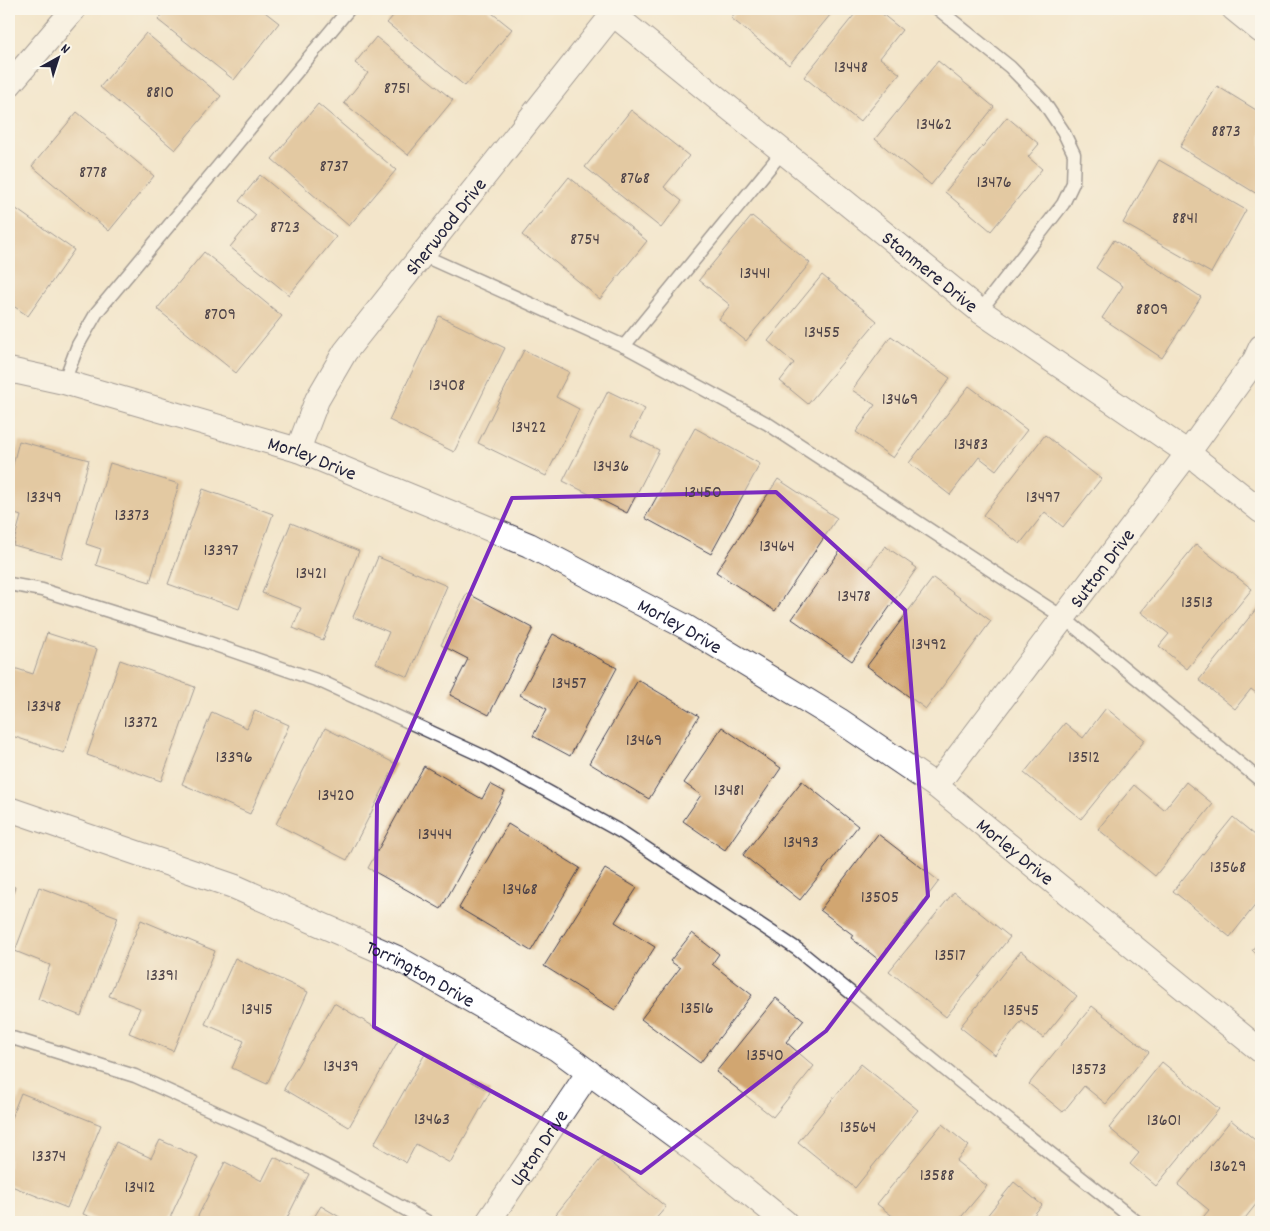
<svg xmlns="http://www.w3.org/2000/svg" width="1270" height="1231" viewBox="0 0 1270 1231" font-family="Dekko,sans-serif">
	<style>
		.building { fill: #d1a671 }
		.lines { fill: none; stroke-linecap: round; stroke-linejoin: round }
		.service-casing { stroke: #413f50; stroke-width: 15 }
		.minor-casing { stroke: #413f50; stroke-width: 26 }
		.service { stroke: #fff; stroke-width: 12 }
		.minor { stroke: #fff; stroke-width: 24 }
		.marked { fill: none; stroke: #7b2cbf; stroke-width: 4; stroke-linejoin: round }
		.labels { text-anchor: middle; stroke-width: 4; stroke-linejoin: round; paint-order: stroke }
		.number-label { font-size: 18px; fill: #4e4348 }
		.street-label { font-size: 20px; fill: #22223b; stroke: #fbf7ec }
	</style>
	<rect width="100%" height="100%" fill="#fbf7ec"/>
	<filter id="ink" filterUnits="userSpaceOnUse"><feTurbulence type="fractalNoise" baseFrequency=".02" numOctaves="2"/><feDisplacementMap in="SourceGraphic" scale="10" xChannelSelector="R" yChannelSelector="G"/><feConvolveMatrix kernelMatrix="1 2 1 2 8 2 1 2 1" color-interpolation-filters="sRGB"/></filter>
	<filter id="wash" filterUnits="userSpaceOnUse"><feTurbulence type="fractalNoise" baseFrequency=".0096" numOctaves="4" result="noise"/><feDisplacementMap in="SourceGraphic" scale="20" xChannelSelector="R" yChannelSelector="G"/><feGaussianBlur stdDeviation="1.12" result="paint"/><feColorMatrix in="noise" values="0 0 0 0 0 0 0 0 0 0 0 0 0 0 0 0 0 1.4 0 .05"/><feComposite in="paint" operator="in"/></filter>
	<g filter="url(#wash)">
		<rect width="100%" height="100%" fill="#f3e5ca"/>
		<g id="blocks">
			<g class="building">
				<path d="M167 9H261L279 23 234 80 158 20Z"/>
				<path d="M399 9H487L512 29 465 86 387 23Z"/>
				<path d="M738 9H835L789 65 731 18Z"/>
				<path d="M859 9H876L902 30 880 58 900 74 860 122 804 77Z"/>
				<path d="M146 33 221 96 175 150 100 87Z"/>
				<path d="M376 37 453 100 408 155 344 103 368 73 355 63Z"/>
				<path d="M938 61 994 107 931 185 875 139Z"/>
				<path d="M1217 86 1261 113V186L1257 194 1180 147Z"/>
				<path d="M318 104 396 170 349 226 272 159Z"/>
				<path d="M631 110 689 156 664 187 682 201 661 228 585 167Z"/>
				<path d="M77 112 154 176 109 231 32 166Z"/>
				<path d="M1007 117 1039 144 1028 157 1042 169 991 231 945 192Z"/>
				<path d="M1159 160 1246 210 1211 273 1123 223Z"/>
				<path d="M260 175 336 237 289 295 230 247 256 215 239 201Z"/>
				<path d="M569 177 647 241 600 299 522 235Z"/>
				<path d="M12 206 74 250 28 316 9 303V211Z"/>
				<path d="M752 216 810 263 746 341 719 319 730 305 699 280Z"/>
				<path d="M1114 240 1201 297 1162 358 1102 318 1123 286 1096 268Z"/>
				<path d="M204 252 282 316 236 373 157 309Z"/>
				<path d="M822 275 877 321 808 404 780 381 794 363 768 341Z"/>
				<path d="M439 316 505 348 454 452 389 420Z"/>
				<path d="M891 336 950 378 893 458 856 432 875 405 852 390Z"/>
				<path d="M524 350 569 372 556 397 579 409 546 476 478 443Z"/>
				<path d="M969 386 1027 430 996 470 979 457 950 495 909 463Z"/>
				<path d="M608 391 645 409 631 436 659 450 627 513 563 481Z"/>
				<path d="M695 428 760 464 711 554 645 518Z"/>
				<path d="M1045 435 1101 479 1063 527 1045 512 1020 544 983 515Z"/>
				<path d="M19 441 89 460 62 558 13 545 21 516 9 512V480Z"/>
				<path d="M110 463 179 484 150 582 96 565 101 549 86 544Z"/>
				<path d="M778 479 837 518 775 611 716 572Z"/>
				<path d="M203 489 273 514 239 609 168 584Z"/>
				<path d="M291 523 359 551 323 640 293 628 301 608 262 593Z"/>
				<path d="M1196 544 1252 589 1187 669 1159 646 1169 634 1141 612Z"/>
				<path d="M885 546 917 568 852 661 792 619 840 551 868 570Z"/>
				<path d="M378 557 447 586 408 677 376 663 389 632 353 617Z"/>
				<path d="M933 578 991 621 926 709 867 666Z"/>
				<path d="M467 593 533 628 489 715 450 695 468 659 441 645Z"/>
				<path d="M1261 603V697L1251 689 1235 709 1199 680Z"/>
				<path d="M47 633 97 649 64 753 9 735V675L11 667 33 674Z"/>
				<path d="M553 634 617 668 570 756 533 736 547 709 520 695Z"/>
				<path d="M120 660 195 687 161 781 87 755Z"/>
				<path d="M638 680 699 716 649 799 589 763Z"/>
				<path d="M1106 708 1145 740 1081 819 1024 773 1065 723 1083 738Z"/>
				<path d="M255 710 289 725 250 814 182 784 212 712 247 728Z"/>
				<path d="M722 727 781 768 725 850 683 821 701 795 684 783Z"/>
				<path d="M325 728 396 764 347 860 276 824Z"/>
				<path d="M424 766 482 799 490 784 505 792 441 909 368 868Z"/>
				<path d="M802 781 858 826 800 900 743 855Z"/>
				<path d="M1186 782 1213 804 1155 876 1098 829 1134 785 1164 810Z"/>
				<path d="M1233 817 1261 840V898L1230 937 1173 891Z"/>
				<path d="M508 824 580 868 531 951 459 908Z"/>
				<path d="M878 834 939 881 879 960 851 938 853 935 820 910Z"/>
				<path d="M605 869 637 888 615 922 655 947 615 1010 544 966Z"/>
				<path d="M9 885 15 887 9 907Z"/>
				<path d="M39 887 118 917 81 1016 38 999 50 965 15 951Z"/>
				<path d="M954 892 1010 937 946 1017 889 971Z"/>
				<path d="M141 920 215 951 173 1051 129 1033 140 1008 109 996Z"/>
				<path d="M692 933 719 954 712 964 752 995 700 1063 641 1019 680 968 670 961Z"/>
				<path d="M1261 939V958L1252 950Z"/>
				<path d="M1021 951 1077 996 1043 1038 1022 1021 995 1055 960 1027Z"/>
				<path d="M235 958 308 992 267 1084 232 1068 244 1041 205 1024Z"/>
				<path d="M776 998 804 1020 786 1042 814 1066 773 1117 716 1072Z"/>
				<path d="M334 1003 398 1041 349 1127 284 1089Z"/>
				<path d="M1092 1006 1149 1052 1106 1104 1084 1086 1063 1112 1029 1084Z"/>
				<path d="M425 1054 490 1092 450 1163 416 1144 406 1163 374 1144Z"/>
				<path d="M1162 1062 1219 1109 1156 1186 1130 1164 1139 1153 1109 1128Z"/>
				<path d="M861 1064 918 1110 855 1188 798 1142Z"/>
				<path d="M21 1093 101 1125 67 1208 9 1185V1123Z"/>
				<path d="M1231 1120 1261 1145V1198L1242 1222H1199L1209 1210 1178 1185Z"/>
				<path d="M942 1124 969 1146 956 1161 987 1186 957 1222H900L877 1204Z"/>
				<path d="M160 1140 198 1157 168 1222H102L83 1214 116 1142 151 1158Z"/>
				<path d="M603 1156 666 1207 653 1222H566L556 1214Z"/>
				<path d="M274 1157 309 1174 285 1222H195L225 1162 262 1181Z"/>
				<path d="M1014 1182 1042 1205 1028 1222H982Z"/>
				<path d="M321 1206 348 1222H311Z"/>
			</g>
		</g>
	</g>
	<g filter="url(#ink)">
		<use href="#blocks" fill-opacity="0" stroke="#413f50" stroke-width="1"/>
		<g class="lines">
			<defs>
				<g id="service">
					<path d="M938 9 1010 67 1043 101 1063 131 1074 154 1073 183 1063 204 980 311"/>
					<path d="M422 255 624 346 768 424 1064 618 1261 781"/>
					<path d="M624 346 783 151"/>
					<path d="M64 382 78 345 97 312 349 9"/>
					<path d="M9 584 42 590 201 640 322 682 487 758 623 833 797 949 964 1085 1137 1222"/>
					<path d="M9 1037 135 1076 268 1136 343 1175 428 1222"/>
				</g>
				<g id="minor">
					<path d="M1234 9 1261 31"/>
					<path d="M9 85 74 9"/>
					<path id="s1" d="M9 370 64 382 298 450 529 545 686 627 839 720 936 786 1261 1051"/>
					<path id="s2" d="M298 450 317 400 345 352 613 14 980 311 1188 453 1261 511"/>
					<path id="s3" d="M936 786 1188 453 1255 360 1261 347"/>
					<path id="s4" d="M9 809 233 886 397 958 557 1049 712 1163 785 1222"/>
					<path id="s5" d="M488 1222 589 1072"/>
				</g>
			</defs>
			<use href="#service" class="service-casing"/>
			<use href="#minor" class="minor-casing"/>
			<use href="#service" class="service"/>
			<use href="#minor" class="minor"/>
		</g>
	</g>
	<path d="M0 0H1270V1231H0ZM776 492 905 610 928 896 826 1031 641 1173 374 1027 377 804 512 498Z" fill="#f3e5ca" fill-opacity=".55" fill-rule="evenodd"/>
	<path class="marked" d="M776 492 905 610 928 896 826 1031 641 1173 374 1027 377 804 512 498Z"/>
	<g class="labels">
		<g class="number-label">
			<text x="851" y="72">13448</text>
			<text x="397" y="93">8751</text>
			<text x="160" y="97">8810</text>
			<text x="934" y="129">13462</text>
			<text x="1226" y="136">8873</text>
			<text x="334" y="171">8737</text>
			<text x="93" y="177">8778</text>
			<text x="635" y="183">8768</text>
			<text x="994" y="187">13476</text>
			<text x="1185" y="223">8841</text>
			<text x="285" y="232">8723</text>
			<text x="585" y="244">8754</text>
			<text x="755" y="278">13441</text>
			<text x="1152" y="314">8809</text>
			<text x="220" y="319">8709</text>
			<text x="822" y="337">13455</text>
			<text x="447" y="390">13408</text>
			<text x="900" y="404">13469</text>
			<text x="529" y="432">13422</text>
			<text x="971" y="449">13483</text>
			<text x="611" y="471">13436</text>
			<text x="703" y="497">13450</text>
			<text x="44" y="502">13349</text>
			<text x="1043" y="502">13497</text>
			<text x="132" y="520">13373</text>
			<text x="777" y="551">13464</text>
			<text x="221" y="555">13397</text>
			<text x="311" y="578">13421</text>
			<text x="854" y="601">13478</text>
			<text x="1197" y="607">13513</text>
			<text x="929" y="649">13492</text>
			<text x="569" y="688">13457</text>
			<text x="44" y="711">13348</text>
			<text x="141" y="727">13372</text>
			<text x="644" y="745">13469</text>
			<text x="234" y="762">13396</text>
			<text x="1084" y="762">13512</text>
			<text x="729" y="795">13481</text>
			<text x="336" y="800">13420</text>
			<text x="435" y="839">13444</text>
			<text x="801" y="847">13493</text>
			<text x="1228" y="872">13568</text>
			<text x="520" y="894">13468</text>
			<text x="880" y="902">13505</text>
			<text x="950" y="960">13517</text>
			<text x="162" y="980">13391</text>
			<text x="697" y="1013">13516</text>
			<text x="257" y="1014">13415</text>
			<text x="1021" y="1015">13545</text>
			<text x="765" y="1060">13540</text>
			<text x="341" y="1071">13439</text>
			<text x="1089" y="1074">13573</text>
			<text x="432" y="1124">13463</text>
			<text x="1164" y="1125">13601</text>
			<text x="858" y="1132">13564</text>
			<text x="49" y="1161">13374</text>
			<text x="1228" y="1171">13629</text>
			<text x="937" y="1180">13588</text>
			<text x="140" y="1192">13412</text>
		</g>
		<g class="street-label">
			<text dy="7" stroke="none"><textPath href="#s2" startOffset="270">Sherwood Drive</textPath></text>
			<text dy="7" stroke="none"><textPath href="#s2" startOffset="949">Stanmere Drive</textPath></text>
			<text dy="7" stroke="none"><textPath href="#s1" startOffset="316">Morley Drive</textPath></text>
			<text dy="7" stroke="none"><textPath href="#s3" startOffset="274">Sutton Drive</textPath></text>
			<text dy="7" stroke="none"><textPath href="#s1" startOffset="721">Morley Drive</textPath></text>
			<text dy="7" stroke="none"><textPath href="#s1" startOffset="1126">Morley Drive</textPath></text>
			<text dy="7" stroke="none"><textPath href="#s4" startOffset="444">Torrington Drive</textPath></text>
			<text dy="7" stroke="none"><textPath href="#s5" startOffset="90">Upton Drive</textPath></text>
		</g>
	</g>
	<rect width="1270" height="1231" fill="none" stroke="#fbf7ec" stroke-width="30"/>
	<g transform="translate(58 58) rotate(39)" stroke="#fbf7ec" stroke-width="4" paint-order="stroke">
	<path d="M0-4L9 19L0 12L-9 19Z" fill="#22223b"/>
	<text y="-8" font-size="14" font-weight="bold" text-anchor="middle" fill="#22223b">N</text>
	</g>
</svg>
